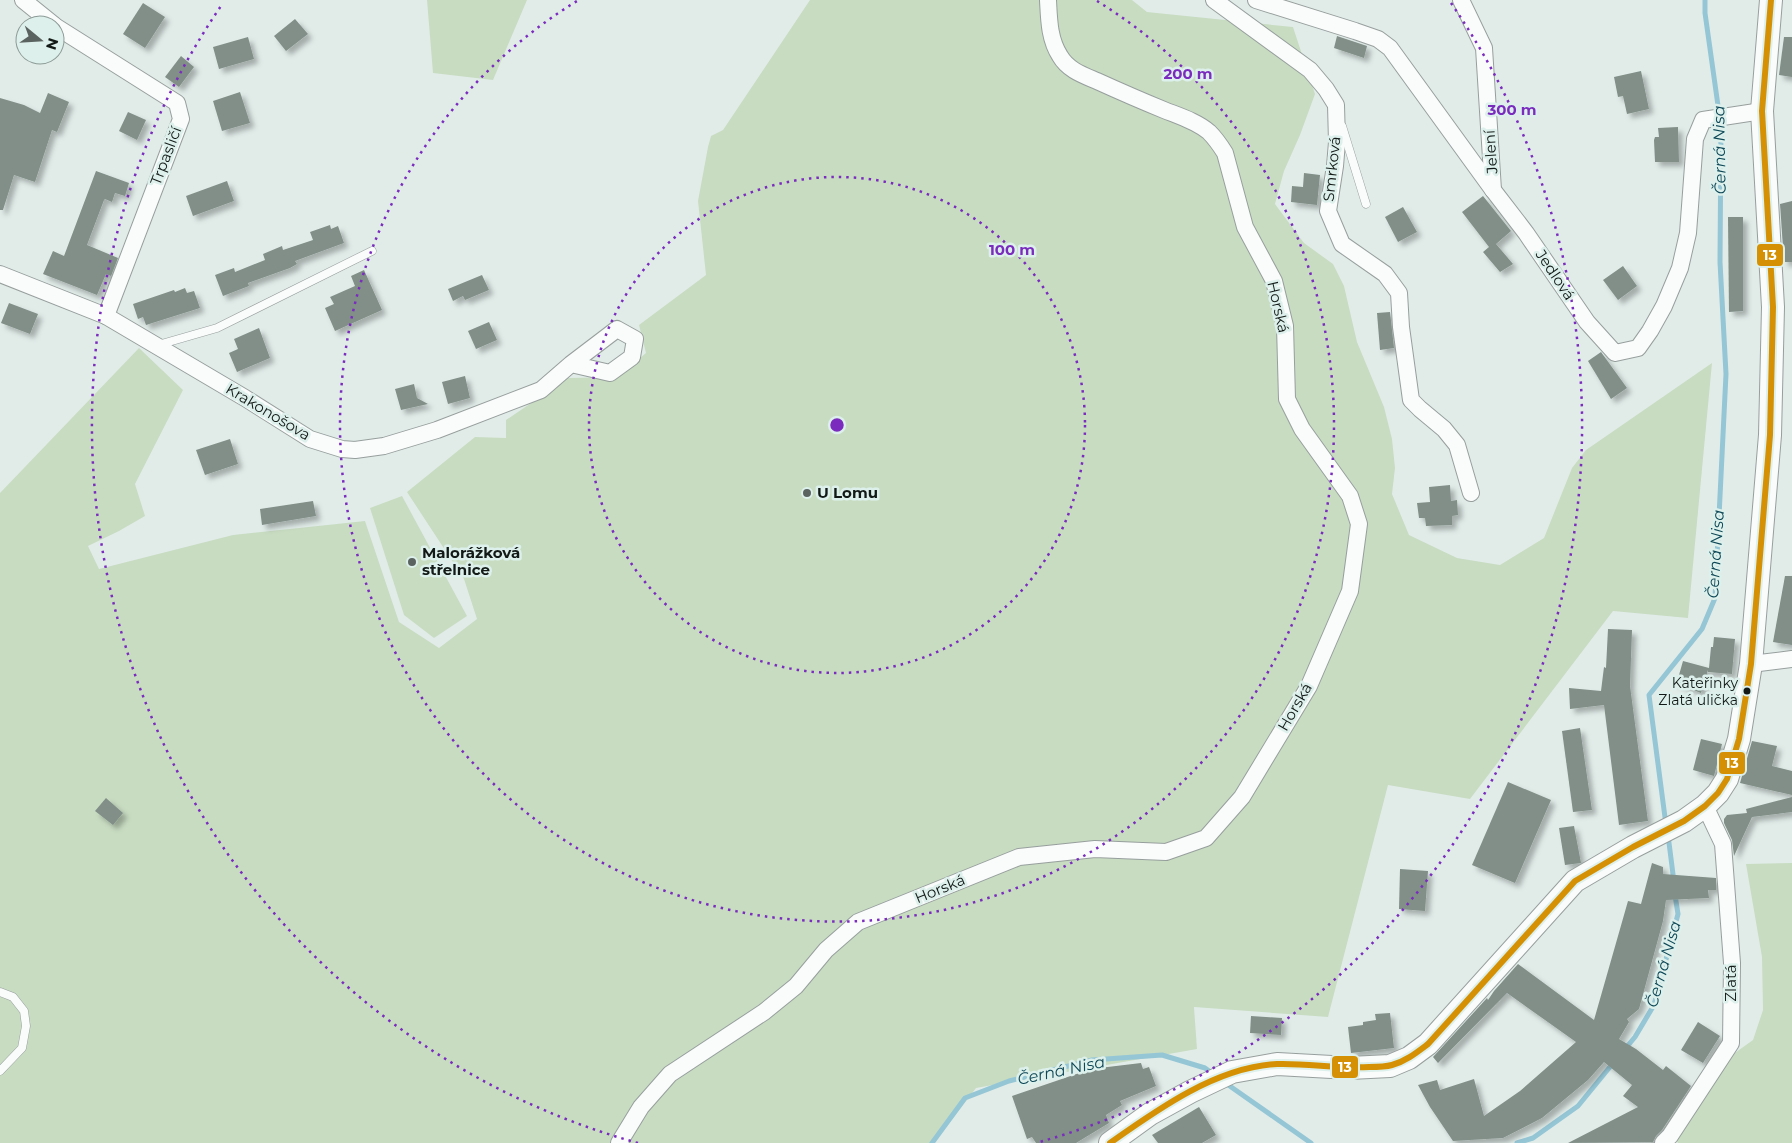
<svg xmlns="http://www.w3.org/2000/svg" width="1792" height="1143" viewBox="0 0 1792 1143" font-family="Montserrat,sans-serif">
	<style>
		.green { fill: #c8dcc2 }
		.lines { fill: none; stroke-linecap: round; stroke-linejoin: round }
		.stream { stroke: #95c6d5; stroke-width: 5 }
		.building { fill: #818f88; filter: url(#shadow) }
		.lane-casing { stroke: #979f9d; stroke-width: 9 }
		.street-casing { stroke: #979f9d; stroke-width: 18 }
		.secondary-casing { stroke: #979f9d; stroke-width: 24 }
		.lane { stroke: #fafcfc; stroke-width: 8 }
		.street { stroke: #fafcfc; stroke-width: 16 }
		.secondary { stroke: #fafcfc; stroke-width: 22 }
		.bus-1-casing { stroke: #ddf0eb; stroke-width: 10 }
		.bus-1 { stroke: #d59103; stroke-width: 6 }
		.ring { fill: none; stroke: #7b2cbf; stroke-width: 2.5; stroke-dasharray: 2.5 5 }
		.poi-dot { fill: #5a6360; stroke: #ddf0eb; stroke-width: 2 }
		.bus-dot { fill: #121917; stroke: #ddf0eb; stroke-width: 2 }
		.labels { text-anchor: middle; stroke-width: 5; stroke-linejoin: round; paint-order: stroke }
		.bus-label { font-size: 14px; fill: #121917; stroke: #ddf0eb; text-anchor: end }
		.street-label { font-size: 15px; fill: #121917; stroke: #ddf0eb }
		.poi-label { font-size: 15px; font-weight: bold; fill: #121917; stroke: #ddf0eb; text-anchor: start }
		.water-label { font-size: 16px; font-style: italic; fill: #0d4757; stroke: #ddf0eb }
		.centre { fill: #7b2cbf; stroke: #ddf0eb; stroke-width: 2.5 }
		.ring-label { font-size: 15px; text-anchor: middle; font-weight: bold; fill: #7b2cbf; stroke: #ddf0eb; stroke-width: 5; stroke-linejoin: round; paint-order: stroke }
		.line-badge { stroke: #ddf0eb; stroke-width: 2 }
		.badge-label { font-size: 14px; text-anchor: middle; font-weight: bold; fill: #fff }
	</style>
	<defs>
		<filter id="shadow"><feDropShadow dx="4.5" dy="4.5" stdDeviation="2.5" flood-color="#0004"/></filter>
	</defs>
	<rect width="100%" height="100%" fill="#e1ece9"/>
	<g class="green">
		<path d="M427 0H527L493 80 433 73Z"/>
		<path d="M810 0H1132L1147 12 1293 27 1315 94 1300 135 1284 171 1275 204 1304 243 1333 264 1344 286 1357 342 1384 407 1392 439 1395 468 1392 494 1409 535 1457 558 1500 565 1544 538 1572 468 1586 450 1712 363 1688 618 1613 611 1470 799 1388 785 1328 1017 1194 1007 1197 1049 976 1088 934 1143H0V493L139 348 183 390 135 484 145 516 119 531 88 546 99 569 233 535 365 521 399 622 439 648 477 619 464 579 407 492 475 437 506 438V420L568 378 617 377 646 353 639 325 706 275 698 201 708 147 711 136 723 130Z"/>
		<path d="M402 496 467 616 434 638 404 615 370 508Z"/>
		<path d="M1792 863V1143H1678L1675 1137 1732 1055 1753 1040 1763 1010 1762 957 1746 864Z"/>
	</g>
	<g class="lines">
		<g class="stream">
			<path d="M1666 825 1649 695 1702 629 1715 598 1726 374 1720 262 1721 127 1705 13V0"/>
			<path d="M1668 835 1674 882"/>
			<path d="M1625 1049 1635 1037 1654 1005 1678 914 1675 895"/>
			<path d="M1224 1082 1311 1143"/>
			<path d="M932 1143 965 1098 1009 1081 1092 1060 1162 1055 1205 1068 1213 1074"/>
			<path d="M1517 1143 1533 1138 1578 1106 1614 1062"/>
		</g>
	</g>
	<g class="building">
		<path d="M143 3 165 17 145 48 123 34Z"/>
		<path d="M295 19 308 34 286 51 274 36Z"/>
		<path d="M1337 36 1367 46 1364 58 1334 48Z"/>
		<path d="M248 37 254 59 219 69 213 47Z"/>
		<path d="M1784 37H1792V77L1779 75Z"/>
		<path d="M181 56 194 67 179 87 165 77Z"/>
		<path d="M1641 71 1649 109 1627 114 1623 96 1618 97 1614 77Z"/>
		<path d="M240 92 250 123 222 131 213 101Z"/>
		<path d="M48 93 69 102 57 132 52 130 35 182 14 175 3 210H0V98L24 105 40 113Z"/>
		<path d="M128 112 146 120 137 140 119 131Z"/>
		<path d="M1678 127 1679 162H1655L1654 140 1655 137H1659L1658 128Z"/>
		<path d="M96 171 129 183 125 196 115 193 112 202 105 199 104 200 87 245 118 258 111 276 106 274 97 295 43 274 53 251 64 256Z"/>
		<path d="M1304 173 1320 175 1317 205 1291 202 1292 186 1303 187Z"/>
		<path d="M227 181 234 201 193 216 186 196Z"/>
		<path d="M1483 196 1511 231 1496 244 1513 264 1500 272 1483 252 1489 247 1462 212Z"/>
		<path d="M1792 201V262H1784L1780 204Z"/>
		<path d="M1403 207 1417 232 1398 242 1385 217Z"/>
		<path d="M1728 217H1743V311L1729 312Z"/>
		<path d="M330 225 331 229 338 226 344 243 295 261 297 264 290 268 248 283 249 286 223 296 215 275 234 268 235 272 265 260 263 254 282 246 283 250 313 240 310 232Z"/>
		<path d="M1623 266 1637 286 1618 300 1603 280Z"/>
		<path d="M364 270 382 310 335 331 325 308 334 304 330 297 355 286 351 276Z"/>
		<path d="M482 275 489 290 465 300 463 296 453 301 448 289Z"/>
		<path d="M185 288 187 293 194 291 200 308 146 325 143 317 138 319 133 304 174 290 175 292Z"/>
		<path d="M9 303 38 314 30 334 1 323Z"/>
		<path d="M1390 312 1394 348 1380 350 1377 313Z"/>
		<path d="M489 322 497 340 476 349 468 331Z"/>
		<path d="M259 328 270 358 237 372 229 353 238 349 234 339Z"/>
		<path d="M1601 352 1627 388 1611 399 1588 361Z"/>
		<path d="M465 376 470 398 448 404 442 382Z"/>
		<path d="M414 384 417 398 428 404 401 410 395 389Z"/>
		<path d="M230 439 238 464 205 475 196 450Z"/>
		<path d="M1450 485 1451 501 1457 500 1458 515 1452 516V525L1426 526 1425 518H1419L1417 503 1430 502 1429 487Z"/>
		<path d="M313 501 316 516 262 525 260 509Z"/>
		<path d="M1785 576H1792V645L1773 642Z"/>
		<path d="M1608 629 1632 630 1630 686 1648 821 1619 825 1604 705 1570 709 1569 688 1601 691 1604 667 1606 668Z"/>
		<path d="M1714 637 1735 639 1732 674 1708 672V670L1701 693 1673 682 1679 675 1683 661 1709 668 1711 647H1713Z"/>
		<path d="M1580 728 1592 810 1573 812 1562 731Z"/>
		<path d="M1701 739 1722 744 1714 776 1693 770Z"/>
		<path d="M1752 741 1777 746 1772 766 1792 771V795L1740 783Z"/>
		<path d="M1508 782 1551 800 1515 883 1472 865Z"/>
		<path d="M1792 797V812L1752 817 1734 856 1732 840 1724 823V819L1727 815 1747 813 1746 809Z"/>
		<path d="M106 798 123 813 113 825 95 811Z"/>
		<path d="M1574 826 1581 863 1565 865 1559 828Z"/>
		<path d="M1652 863 1663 867V874L1716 878V890H1708L1709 898 1666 900 1663 921 1639 1009 1627 1019 1629 1022 1619 1039 1636 1049 1663 1070 1666 1066 1691 1086 1662 1130 1656 1136 1653 1142 1568 1143 1638 1107 1623 1096 1632 1085 1604 1062 1588 1080 1542 1118 1503 1138 1453 1141 1430 1107 1418 1085 1437 1080 1440 1090 1474 1079 1484 1116 1520 1091 1576 1042 1507 993 1438 1063 1433 1057 1487 998 1488 1000 1494 991 1518 964 1594 1020 1628 901 1641 904Z"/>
		<path d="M1400 869 1428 871 1425 911 1399 909Z"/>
		<path d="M1390 1013 1394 1048 1351 1053 1348 1027 1363 1025V1022L1376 1020 1375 1014Z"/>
		<path d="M1251 1016 1282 1018 1281 1035 1250 1033Z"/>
		<path d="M1698 1022 1720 1036 1703 1063 1681 1050Z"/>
		<path d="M1141 1063 1143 1069 1149 1067 1156 1086 1120 1101 1122 1105 1106 1115 1109 1123 1076 1143H1036L1032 1137 1027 1139 1012 1096 1091 1069Z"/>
		<path d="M1199 1107 1216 1135 1202 1143H1158L1152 1135Z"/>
	</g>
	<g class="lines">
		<defs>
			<g id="lane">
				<path d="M1342 126 1366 204"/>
				<path d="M158 345 217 328 372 251"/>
				<path d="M0 992 13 997 24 1011 26 1026 22 1048 0 1071"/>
			</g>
			<g id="street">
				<path d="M23 0 54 25"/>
				<path d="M1214 0 1310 70 1326 89 1336 105 1337 142 1335 166 1328 211 1342 244 1385 274 1399 293 1401 327 1411 400 1420 409 1444 429 1457 445 1471 493"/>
				<path d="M1256 0 1355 31 1378 39 1390 48 1493 190 1526 233 1587 322 1615 353 1638 348 1650 331 1664 306 1680 268 1688 233 1695 139 1703 120 1762 111"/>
				<path d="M1461 0 1484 48 1493 190"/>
				<path d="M55 26 177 103 181 119 106 316"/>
				<path d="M0 274 106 316 245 398 310 439 342 449 355 450 384 446 437 430 541 390 571 364 617 329 635 339 632 357 610 373 571 364"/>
				<path d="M1751 664 1792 659"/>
				<path d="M619 1143 641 1107 670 1074 764 1012 796 986 826 950 858 922 1019 857 1095 849 1166 852 1206 838 1242 797 1309 686 1350 591 1359 524 1350 496 1302 429 1287 399 1285 326 1274 281 1245 227 1225 153C1220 145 1215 138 1209 132 1196 121 1179 116 1164 110 1142 101 1119 91 1097 81 1083 75 1068 70 1060 56 1049 39 1049 19 1048 0"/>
				<path d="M1663 1143 1670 1136 1731 1043 1732 963 1723 844 1705 806"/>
			</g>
			<path id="secondary" d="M1110 1143 1150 1114 1190 1092 1232 1072 1277 1064 1350 1068 1390 1066 1409 1058 1428 1044 1575 881 1633 847 1684 821 1705 806 1718 793 1727 779 1739 739 1751 664 1770 435 1773 307 1762 111 1771 0"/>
		</defs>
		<use href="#lane" class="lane-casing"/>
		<use href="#street" class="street-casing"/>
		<use href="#secondary" class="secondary-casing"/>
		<use href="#lane" class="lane"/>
		<use href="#street" class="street"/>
		<use href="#secondary" class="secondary"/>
		<defs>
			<path id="bus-1" d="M1110 1143C1158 1109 1217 1067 1277 1064 1308 1063 1339 1069 1369 1067 1376 1067 1385 1067 1392 1065 1406 1061 1416 1053 1428 1044L1575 881 1633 847 1684 821 1705 806 1718 793 1727 779 1739 739 1751 664 1770 435 1773 307 1762 111 1771 0"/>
		</defs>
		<use href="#bus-1" class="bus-1-casing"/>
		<use href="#bus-1" class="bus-1"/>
	</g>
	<g class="ring">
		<circle cx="837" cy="425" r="248"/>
		<path d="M1097 1A497 497 0 1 1 577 1"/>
		<path d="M638 1143A745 745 0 0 1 223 3M1451 3A745 745 0 0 1 1036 1143"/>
	</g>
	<g class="poi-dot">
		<circle cx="807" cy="493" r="5"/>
		<circle cx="412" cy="562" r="5"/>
	</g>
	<circle class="bus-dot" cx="1747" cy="691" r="4.5"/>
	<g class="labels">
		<g class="bus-label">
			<text x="1738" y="688">Kateřinky<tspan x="1738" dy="17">Zlatá ulička</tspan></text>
		</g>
		<g class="street-label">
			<text transform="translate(1491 152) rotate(-94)" y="5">Jelení</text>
			<text transform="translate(166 156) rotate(-69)" y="5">Trpasličí</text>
			<text transform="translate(1332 169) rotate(-84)" y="5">Smrková</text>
			<text transform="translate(1555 275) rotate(56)" y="5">Jedlová</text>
			<text transform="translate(1278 307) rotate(77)" y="5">Horská</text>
			<text transform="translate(268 412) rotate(31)" y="5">Krakonošova</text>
			<text transform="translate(1295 707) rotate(-60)" y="5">Horská</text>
			<text transform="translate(940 889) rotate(-22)" y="5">Horská</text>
			<text transform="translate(1731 983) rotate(-90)" y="5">Zlatá</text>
		</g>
		<g class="poi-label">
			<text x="817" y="498">U Lomu</text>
			<text x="422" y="558">Malorážková<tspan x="422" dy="17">střelnice</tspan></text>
		</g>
		<g class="water-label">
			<text transform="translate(1719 150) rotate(-91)" y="6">Černá Nisa</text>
			<text transform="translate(1715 554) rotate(-86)" y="6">Černá Nisa</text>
			<text transform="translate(1663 964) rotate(-74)" y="6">Černá Nisa</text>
			<text transform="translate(1061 1070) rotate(-12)" y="6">Černá Nisa</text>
		</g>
	</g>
	<circle cx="837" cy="425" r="8" class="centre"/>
	<g class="ring-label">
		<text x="1188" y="79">200 m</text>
		<text x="1512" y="115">300 m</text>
		<text x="1012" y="255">100 m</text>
	</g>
	<g class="line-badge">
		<rect x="1756" y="243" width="28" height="24" rx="5" fill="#d59103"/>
		<rect x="1718" y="751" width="28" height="24" rx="5" fill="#d59103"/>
		<rect x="1331" y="1055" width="28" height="24" rx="5" fill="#d59103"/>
	</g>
	<g class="badge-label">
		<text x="1770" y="260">13</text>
		<text x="1732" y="768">13</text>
		<text x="1345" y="1072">13</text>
	</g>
	<g transform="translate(40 40) rotate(108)"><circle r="24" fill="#ddf0eb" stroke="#8c9a96"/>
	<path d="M0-4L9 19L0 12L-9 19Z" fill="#5a6360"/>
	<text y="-8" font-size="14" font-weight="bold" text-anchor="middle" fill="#121917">N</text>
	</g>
</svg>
